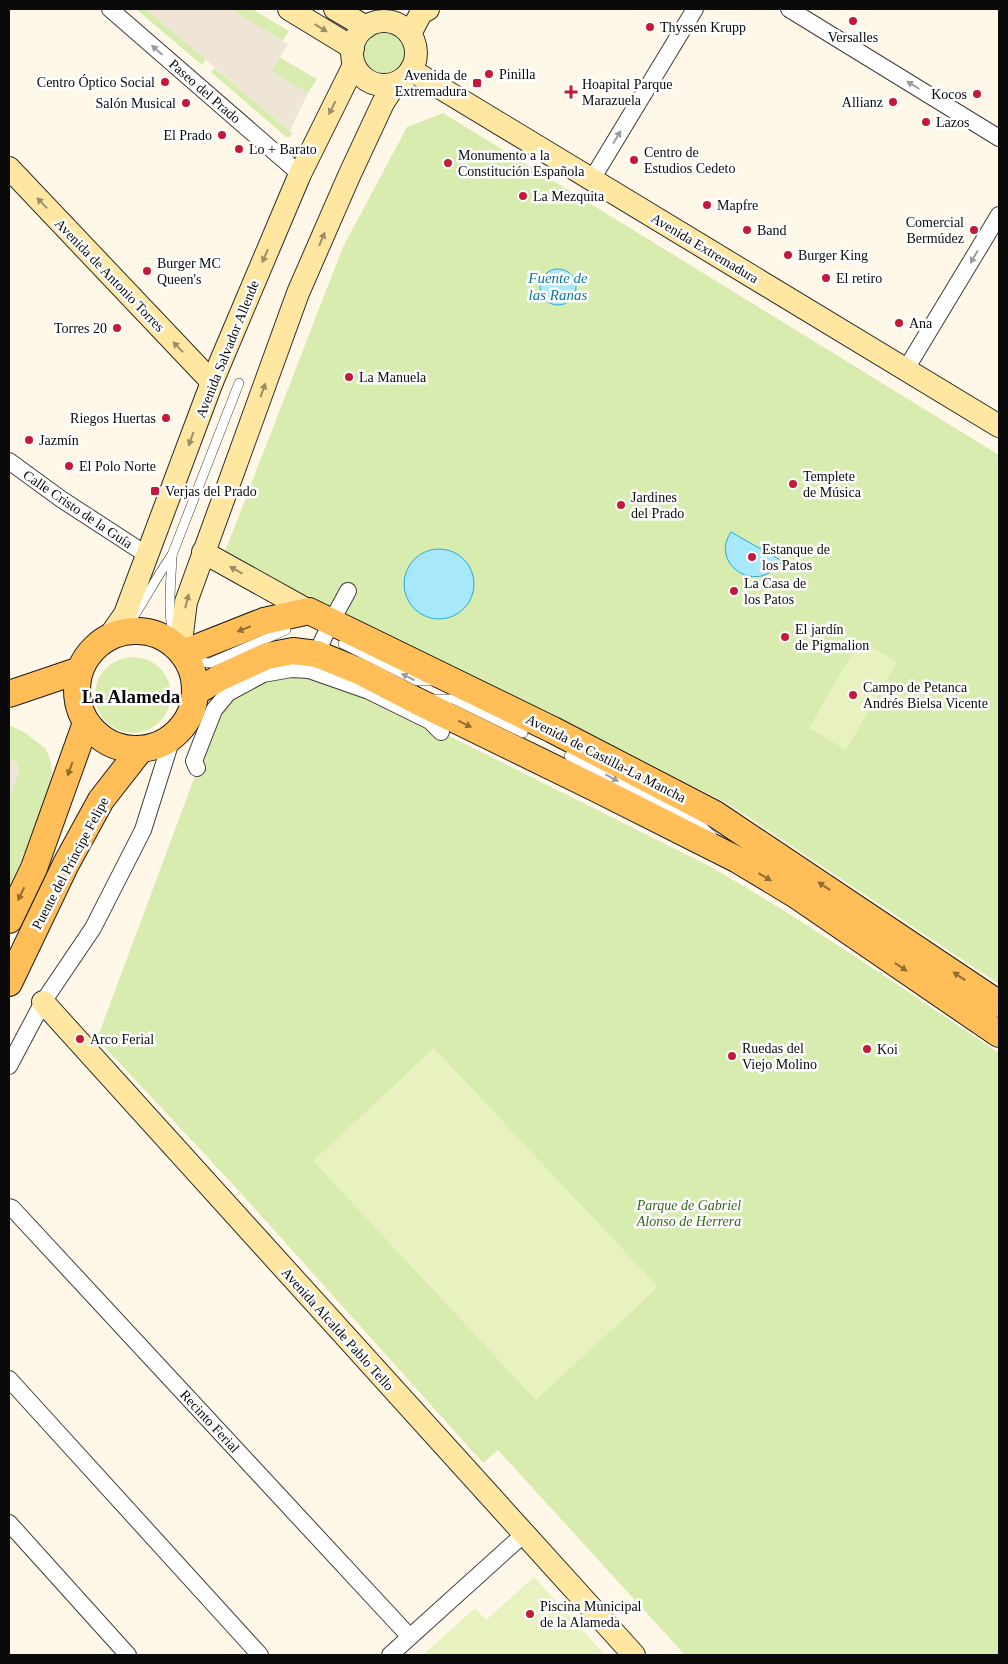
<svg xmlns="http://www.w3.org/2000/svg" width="1008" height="1664" viewBox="0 0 1008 1664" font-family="Georgia,serif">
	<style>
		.green { fill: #d7ecae; fill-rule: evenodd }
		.pitch { fill: #e8f2c1 }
		.plaza { fill: #eee5d7 }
		.water { fill: #a7e8fb; stroke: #29abd8 }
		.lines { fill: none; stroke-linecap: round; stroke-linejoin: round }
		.lane-casing { stroke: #3d3d3d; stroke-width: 10 }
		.street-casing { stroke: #3d3d3d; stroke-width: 18 }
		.secondary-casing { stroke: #2c2c2c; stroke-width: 24 }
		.primary-casing { stroke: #1b1b1b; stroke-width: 28 }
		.lane { stroke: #fff; stroke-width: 9 }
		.street { stroke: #fff; stroke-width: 16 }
		.secondary { stroke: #ffe7a2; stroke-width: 22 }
		.primary { stroke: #ffbe57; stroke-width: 26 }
		.oneway { fill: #9d8f65 }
		.oneway2 { fill: #9d9d9d }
		.oneway3 { fill: #916d34 }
		.poi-dot { fill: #c41939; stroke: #fff; stroke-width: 2 }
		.labels { text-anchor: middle; stroke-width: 5; stroke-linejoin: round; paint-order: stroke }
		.poi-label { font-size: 14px; fill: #0a0a0a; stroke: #fff; text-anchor: start }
		.street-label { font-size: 14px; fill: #0a0a0a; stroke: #fff }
		.park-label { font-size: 14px; font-style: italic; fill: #336617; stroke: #fff }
		.water-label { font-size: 15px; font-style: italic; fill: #0b77a4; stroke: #fff }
		.district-label { font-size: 19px; font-weight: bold; fill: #0a0a0a; stroke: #fff }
	</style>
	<rect width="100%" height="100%" fill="#fff7e7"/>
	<g class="green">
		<path d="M136 9H146L206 59 202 65Z"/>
		<path d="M230 9H252L289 31 283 41Z"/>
		<circle cx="384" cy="53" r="20"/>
		<path d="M279 57 317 79 308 93 271 71Z"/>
		<path d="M215 68 290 131 292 134 290 137H286L211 72Z"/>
		<path d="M443 113 999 455V984L727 803 336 612 224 554 343 247 407 127ZM541 282 576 284 574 295 549 302 542 293Z"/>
		<circle cx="133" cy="695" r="38"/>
		<path d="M289 672 338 684 441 732 709 866C809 923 903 989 999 1053V1655H685L498 1450 483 1463 239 1191 97 1039 218 714 231 696 261 678Z"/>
		<path d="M9 725 24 732 46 749 50 760 52 772 50 784 43 806 9 891Z"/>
	</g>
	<g class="pitch">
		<path d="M860 640 897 662 846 750 809 728Z"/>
		<path d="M434 1048 658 1287 536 1400 313 1161Z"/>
		<path d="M534 1577 605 1655H423L475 1608 486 1620Z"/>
	</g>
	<g class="plaza">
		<path d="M146 9H230L288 44 272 71 308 93 290 131Z"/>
		<path d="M9 755 17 764 20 772 9 798Z"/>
	</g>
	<g class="water">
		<circle cx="558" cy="287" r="18"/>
		<path d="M731 532 782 561C757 597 709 564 731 532Z"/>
		<circle cx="439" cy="584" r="35"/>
	</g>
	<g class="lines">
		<defs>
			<g id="lane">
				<path d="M172 555C171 584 167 611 174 639"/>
				<path d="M132 619C146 598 157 576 172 555L239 383"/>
				<path d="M343 644 417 681H433"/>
				<path d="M188 661 210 663 286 630"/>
				<path d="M433 699H453L523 733"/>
				<path d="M569 756 703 827 712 836"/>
			</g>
			<g id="street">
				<path d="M110 9 300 174"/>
				<path d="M789 9 999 138"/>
				<path d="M592 179 695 9"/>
				<path d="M906 369 999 215"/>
				<path d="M9 461 61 499 147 555"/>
				<path d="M348 591 331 622 309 670 369 691 430 721 441 732"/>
				<path d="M197 768 194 761 214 710 228 693 263 674 291 669 309 670"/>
				<path d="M9 1066 43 1002 93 928 143 830 172 738"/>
				<path d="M9 1207 12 1208 410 1637"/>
				<path d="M9 1379 260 1655"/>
				<path d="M9 1523 128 1655"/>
				<path d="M390 1655 524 1534"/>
			</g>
			<g id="secondary">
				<path d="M289 9 353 48"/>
				<path d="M335 9 366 27"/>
				<circle cx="384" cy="53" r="32"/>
				<path d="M410 34 421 13 428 9"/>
				<path d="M411 70 999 426"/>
				<path d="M9 168 212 382"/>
				<path d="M203 552 309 611"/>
				<path d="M109 637 125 614 212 382 300 174 354 65"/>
				<path d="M180 649 186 602 298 293 349 176 383 103 396 83"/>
				<path d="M43 1002 634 1655"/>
			</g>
			<g id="primary">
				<circle cx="136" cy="690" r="59"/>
				<path d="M183 653 264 621 309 611 553 730 715 814 999 1004"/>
				<path d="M196 692 219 678 267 656 293 651 317 654 361 672 415 700 595 788 738 860 796 895 999 1034"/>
				<path d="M9 694 80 670"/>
				<path d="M9 920 34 868 86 723"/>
				<path d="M9 983 66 864 101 800 140 750"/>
			</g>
		</defs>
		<use href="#lane" class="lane-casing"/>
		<use href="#street" class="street-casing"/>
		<use href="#secondary" class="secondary-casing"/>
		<use href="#primary" class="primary-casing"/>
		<use href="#lane" class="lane"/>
		<use href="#street" class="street"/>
		<use href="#secondary" class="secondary"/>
		<use href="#primary" class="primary"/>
	</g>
	<defs><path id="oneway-solid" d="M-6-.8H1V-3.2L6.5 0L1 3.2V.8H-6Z" transform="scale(1.25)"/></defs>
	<g class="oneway">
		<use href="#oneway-solid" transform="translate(321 28) rotate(31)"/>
		<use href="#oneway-solid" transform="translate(332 108) rotate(117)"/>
		<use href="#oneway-solid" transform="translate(42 203) rotate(-134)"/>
		<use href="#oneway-solid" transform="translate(322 239) rotate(-67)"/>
		<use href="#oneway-solid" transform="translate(265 256) rotate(113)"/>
		<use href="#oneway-solid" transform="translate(178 347) rotate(-134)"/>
		<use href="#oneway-solid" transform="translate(263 390) rotate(-70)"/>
		<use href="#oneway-solid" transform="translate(191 439) rotate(110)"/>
		<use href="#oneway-solid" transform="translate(236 570) rotate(-151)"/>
		<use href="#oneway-solid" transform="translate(187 601) rotate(-76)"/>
	</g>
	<g class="oneway2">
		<use href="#oneway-solid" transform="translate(157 50) rotate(-139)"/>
		<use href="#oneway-solid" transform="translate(913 85) rotate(-148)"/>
		<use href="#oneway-solid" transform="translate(617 137) rotate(-59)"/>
		<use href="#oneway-solid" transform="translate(974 257) rotate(121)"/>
		<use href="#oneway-solid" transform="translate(408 677) rotate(-153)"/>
		<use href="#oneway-solid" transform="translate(612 778) rotate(28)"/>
	</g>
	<g class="oneway3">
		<use href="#oneway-solid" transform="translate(244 629) rotate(158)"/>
		<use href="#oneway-solid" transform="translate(465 724) rotate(26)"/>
		<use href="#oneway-solid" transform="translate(70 769) rotate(110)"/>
		<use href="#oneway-solid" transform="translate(765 877) rotate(31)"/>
		<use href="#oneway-solid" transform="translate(824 886) rotate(-146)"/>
		<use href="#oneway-solid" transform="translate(21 894) rotate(116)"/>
		<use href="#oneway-solid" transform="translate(901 967) rotate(34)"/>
		<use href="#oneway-solid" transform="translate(959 976) rotate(-146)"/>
	</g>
	<g class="poi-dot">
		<circle cx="853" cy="21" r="5"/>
		<circle cx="650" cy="27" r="5"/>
		<circle cx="489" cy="74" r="5"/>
		<circle cx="165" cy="82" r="5"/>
		<rect x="472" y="78" width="10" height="10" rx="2.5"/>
		<path d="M568.5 84.5h5v5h5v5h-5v5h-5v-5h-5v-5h5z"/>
		<circle cx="977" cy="94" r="5"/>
		<circle cx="893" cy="102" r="5"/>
		<circle cx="186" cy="103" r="5"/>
		<circle cx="926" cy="122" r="5"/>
		<circle cx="222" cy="135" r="5"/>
		<circle cx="239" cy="149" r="5"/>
		<circle cx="634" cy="160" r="5"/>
		<circle cx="448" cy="163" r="5"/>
		<circle cx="523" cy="196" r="5"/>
		<circle cx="707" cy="205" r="5"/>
		<circle cx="747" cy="230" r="5"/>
		<circle cx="974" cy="230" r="5"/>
		<circle cx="788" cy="255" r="5"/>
		<circle cx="147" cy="271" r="5"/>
		<circle cx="826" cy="278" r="5"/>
		<circle cx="899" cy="323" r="5"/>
		<circle cx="117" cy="328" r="5"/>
		<circle cx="349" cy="377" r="5"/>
		<circle cx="166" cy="418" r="5"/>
		<circle cx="29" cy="440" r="5"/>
		<circle cx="69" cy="466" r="5"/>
		<circle cx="793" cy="484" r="5"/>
		<rect x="150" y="486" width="10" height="10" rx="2.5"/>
		<circle cx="621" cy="505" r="5"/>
		<circle cx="752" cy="557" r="5"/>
		<circle cx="734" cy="591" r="5"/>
		<circle cx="785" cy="637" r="5"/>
		<circle cx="853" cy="695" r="5"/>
		<circle cx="80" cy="1039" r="5"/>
		<circle cx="867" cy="1049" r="5"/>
		<circle cx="732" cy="1056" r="5"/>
		<circle cx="530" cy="1614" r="5"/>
	</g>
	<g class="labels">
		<g class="poi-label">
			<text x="660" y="32">Thyssen Krupp</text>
			<text x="853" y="42" text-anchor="middle">Versalles</text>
			<text x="499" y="79">Pinilla</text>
			<text x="467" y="80" text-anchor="end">Avenida de<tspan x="467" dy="16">Extremadura</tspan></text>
			<text x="155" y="87" text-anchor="end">Centro Óptico Social</text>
			<text x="582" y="89">Hoapital Parque<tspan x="582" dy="16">Marazuela</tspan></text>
			<text x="967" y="99" text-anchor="end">Kocos</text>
			<text x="883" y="107" text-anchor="end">Allianz</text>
			<text x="176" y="108" text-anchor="end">Salón Musical</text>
			<text x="936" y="127">Lazos</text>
			<text x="212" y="140" text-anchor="end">El Prado</text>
			<text x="249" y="154">Lo + Barato</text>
			<text x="644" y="157">Centro de<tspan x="644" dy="16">Estudios Cedeto</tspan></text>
			<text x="458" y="160">Monumento a la<tspan x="458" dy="16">Constitución Española</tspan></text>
			<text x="533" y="201">La Mezquita</text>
			<text x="717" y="210">Mapfre</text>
			<text x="964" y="227" text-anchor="end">Comercial<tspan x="964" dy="16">Bermúdez</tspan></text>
			<text x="757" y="235">Band</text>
			<text x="798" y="260">Burger King</text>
			<text x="157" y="268">Burger MC<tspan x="157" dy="16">Queen's</tspan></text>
			<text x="836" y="283">El retiro</text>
			<text x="909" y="328">Ana</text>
			<text x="107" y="333" text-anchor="end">Torres 20</text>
			<text x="359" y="382">La Manuela</text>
			<text x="156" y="423" text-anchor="end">Riegos Huertas</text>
			<text x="39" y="445">Jazmín</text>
			<text x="79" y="471">El Polo Norte</text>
			<text x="803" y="481">Templete<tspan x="803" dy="16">de Música</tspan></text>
			<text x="165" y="496">Verjas del Prado</text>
			<text x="631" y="502">Jardines<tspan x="631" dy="16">del Prado</tspan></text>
			<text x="762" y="554">Estanque de<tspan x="762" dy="16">los Patos</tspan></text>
			<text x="744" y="588">La Casa de<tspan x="744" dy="16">los Patos</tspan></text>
			<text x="795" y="634">El jardín<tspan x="795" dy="16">de Pigmalion</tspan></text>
			<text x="863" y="692">Campo de Petanca<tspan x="863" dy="16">Andrés Bielsa Vicente</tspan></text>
			<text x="90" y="1044">Arco Ferial</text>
			<text x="742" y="1053">Ruedas del<tspan x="742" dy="16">Viejo Molino</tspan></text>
			<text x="877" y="1054">Koi</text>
			<text x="540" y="1611">Piscina Municipal<tspan x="540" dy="16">de la Alameda</tspan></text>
		</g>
		<g class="street-label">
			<text transform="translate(205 91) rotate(41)" y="5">Paseo del Prado</text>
			<text transform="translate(705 248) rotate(31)" y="5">Avenida Extremadura</text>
			<text transform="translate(110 275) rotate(46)" y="5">Avenida de Antonio Torres</text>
			<text transform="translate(227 349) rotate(-68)" y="5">Avenida Salvador Allende</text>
			<text transform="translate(78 509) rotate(34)" y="5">Calle Cristo de la Guía</text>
			<text transform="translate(606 758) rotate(27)" y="5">Avenida de Castilla-La Mancha</text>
			<text transform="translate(70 863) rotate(-62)" y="5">Puente del Príncipe Felipe</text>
			<text transform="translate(338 1329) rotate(48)" y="5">Avenida Alcalde Pablo Tello</text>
			<text transform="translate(210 1421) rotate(47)" y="5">Recinto Ferial</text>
		</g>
		<g class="park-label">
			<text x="689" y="1210">Parque de Gabriel<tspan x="689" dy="16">Alonso de Herrera</tspan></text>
		</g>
		<g class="water-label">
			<text x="558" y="283">Fuente de<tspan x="558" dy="17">las Ranas</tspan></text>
		</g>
		<g class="district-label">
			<text x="131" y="703">La Alameda</text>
		</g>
	</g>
	<rect width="1008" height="1664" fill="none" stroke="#0a0a0a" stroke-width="20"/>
</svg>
